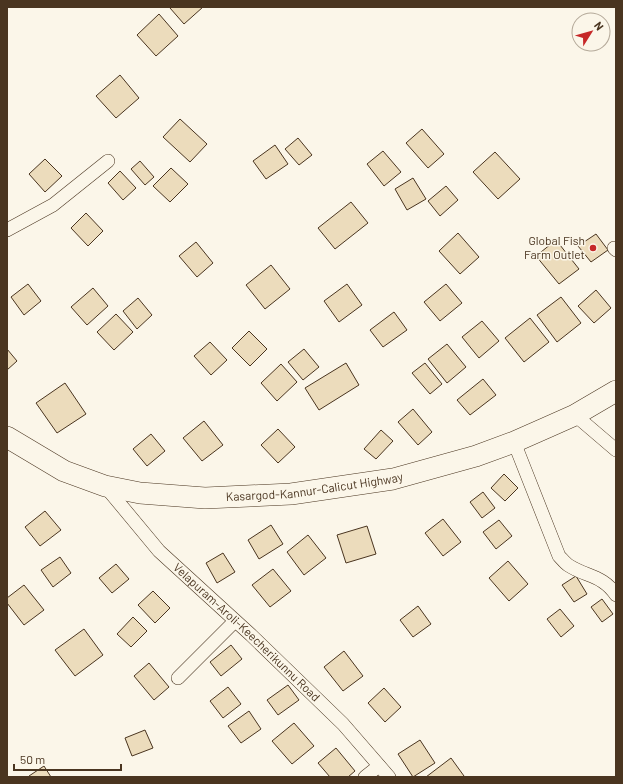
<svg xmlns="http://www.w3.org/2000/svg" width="623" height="784" viewBox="0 0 623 784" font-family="Barlow,sans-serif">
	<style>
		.building { fill: #ecdcbc; stroke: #4a3520 }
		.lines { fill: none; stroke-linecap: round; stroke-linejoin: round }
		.minor-casing { stroke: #4a3520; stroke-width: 14 }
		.trunk-casing { stroke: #4a3520; stroke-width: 22 }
		.minor { stroke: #fbf6e9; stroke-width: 13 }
		.trunk { stroke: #fbf6e9; stroke-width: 21 }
		.poi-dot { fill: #c62828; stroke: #fbf6e9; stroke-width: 1.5 }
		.labels { text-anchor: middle; stroke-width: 3; stroke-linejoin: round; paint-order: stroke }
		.poi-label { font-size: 12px; fill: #4a3520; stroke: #fbf6e9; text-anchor: end }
		.street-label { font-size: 12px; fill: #4a3520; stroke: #fbf6e9 }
	</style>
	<rect width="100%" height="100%" fill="#fbf6e9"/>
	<g class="building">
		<path d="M171 7H203L184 24 170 8Z"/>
		<path d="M159 14 178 36 156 56 137 35Z"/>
		<path d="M120 75 139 98 116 118 96 96Z"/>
		<path d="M180 119 207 144 190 162 163 137Z"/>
		<path d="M422 129 444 154 428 168 406 143Z"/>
		<path d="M298 138 312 155 299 165 285 149Z"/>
		<path d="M275 145 288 164 266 179 253 161Z"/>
		<path d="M383 151 401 172 384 186 367 164Z"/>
		<path d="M495 152 520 179 498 199 473 172Z"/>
		<path d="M45 159 62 176 45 192 29 174Z"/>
		<path d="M140 161 154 177 145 185 131 169Z"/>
		<path d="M171 168 188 184 170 202 153 186Z"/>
		<path d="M120 171 136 188 123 200 108 183Z"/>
		<path d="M413 178 426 199 407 210 395 189Z"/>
		<path d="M446 186 458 200 440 216 428 201Z"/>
		<path d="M351 202 368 223 335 249 318 228Z"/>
		<path d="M86 213 103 231 88 246 71 228Z"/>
		<path d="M458 233 479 257 460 274 439 251Z"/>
		<path d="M596 234 608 250 591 262 578 246Z"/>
		<path d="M556 240 579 269 559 284 536 256Z"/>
		<path d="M196 242 213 263 197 277 179 256Z"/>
		<path d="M271 265 290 289 265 309 246 285Z"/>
		<path d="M28 284 41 301 24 315 11 297Z"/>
		<path d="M347 284 362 305 339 322 324 301Z"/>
		<path d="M446 284 462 303 440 321 424 302Z"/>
		<path d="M93 288 108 306 87 325 71 307Z"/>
		<path d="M596 290 611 308 594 323 578 306Z"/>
		<path d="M561 297 581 323 557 342 537 315Z"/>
		<path d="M138 298 152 315 137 329 123 311Z"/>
		<path d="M394 312 407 330 383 347 370 330Z"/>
		<path d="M116 314 133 332 114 350 97 332Z"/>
		<path d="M530 318 549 342 524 362 505 338Z"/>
		<path d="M482 321 499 341 479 358 462 337Z"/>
		<path d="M249 331 267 349 250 366 232 348Z"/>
		<path d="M210 342 227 360 211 375 194 356Z"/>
		<path d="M447 344 466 367 447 383 428 359Z"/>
		<path d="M7 349 17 361 7 370Z"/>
		<path d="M304 349 319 367 303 380 288 362Z"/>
		<path d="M346 363 359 385 319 410 305 388Z"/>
		<path d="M425 363 442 384 430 394 412 373Z"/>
		<path d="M281 364 297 382 277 401 261 383Z"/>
		<path d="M483 379 496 395 470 415 457 400Z"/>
		<path d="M65 383 86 414 57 433 36 403Z"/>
		<path d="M413 409 432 432 418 445 398 422Z"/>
		<path d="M204 421 223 445 202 461 183 438Z"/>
		<path d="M278 429 295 447 278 463 261 445Z"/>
		<path d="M381 430 393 441 376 459 364 449Z"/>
		<path d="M151 434 165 451 147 466 133 449Z"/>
		<path d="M504 474 518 488 505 501 491 488Z"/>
		<path d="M483 492 495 508 482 518 470 502Z"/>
		<path d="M45 511 61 530 40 546 25 527Z"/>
		<path d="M443 519 461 542 443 556 425 533Z"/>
		<path d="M499 520 512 536 496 549 483 532Z"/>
		<path d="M271 525 283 544 259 559 248 540Z"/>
		<path d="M367 526 376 554 346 563 337 535Z"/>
		<path d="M308 535 326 558 304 575 287 552Z"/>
		<path d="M223 553 235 572 217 583 206 563Z"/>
		<path d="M60 557 71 573 53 587 41 570Z"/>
		<path d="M508 561 528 584 509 601 489 578Z"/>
		<path d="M116 564 129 579 112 593 99 578Z"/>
		<path d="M273 569 291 591 270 607 252 585Z"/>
		<path d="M576 576 587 594 574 602 562 585Z"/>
		<path d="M24 585 44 610 24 625 7 603V598Z"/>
		<path d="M153 591 170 608 155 623 138 605Z"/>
		<path d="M602 599 613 614 602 622 591 607Z"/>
		<path d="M418 606 431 624 413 637 400 620Z"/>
		<path d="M560 609 574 626 561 637 547 619Z"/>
		<path d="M133 617 147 631 131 647 117 634Z"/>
		<path d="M84 629 103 655 75 676 55 650Z"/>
		<path d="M231 645 242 659 221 676 210 662Z"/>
		<path d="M344 651 363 676 343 691 324 667Z"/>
		<path d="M149 663 169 687 154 700 134 676Z"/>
		<path d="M288 685 299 700 278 715 267 700Z"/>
		<path d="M228 687 241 704 223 718 210 701Z"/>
		<path d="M384 688 401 707 385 722 368 703Z"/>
		<path d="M249 711 261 729 241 743 228 726Z"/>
		<path d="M294 723 314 746 292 764 272 741Z"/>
		<path d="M145 730 153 748 132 756 125 738Z"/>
		<path d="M420 740 435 763 413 777 398 754Z"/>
		<path d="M336 748 355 771 348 777H330L318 763Z"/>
		<path d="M451 758 464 776 462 777H426Z"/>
		<path d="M44 766 51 777H29V776Z"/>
	</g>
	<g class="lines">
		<defs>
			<g id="minor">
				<path d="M7 230 53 205 108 161"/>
				<path d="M614 248 616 250"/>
				<path d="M575 415 616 450"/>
				<path d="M514 442 559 556C562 559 565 563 568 565 586 577 603 575 616 595"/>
				<path id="s1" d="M105 486 159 551 251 635 343 724 389 777"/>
				<path d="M178 678 235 621"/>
				<path d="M365 777 379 766"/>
			</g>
			<g id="trunk">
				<path id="s2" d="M7 437 64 471 105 486 140 493 205 498 291 494 393 479 476 456 514 442 548 427 575 415 616 391"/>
			</g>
		</defs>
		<use href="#minor" class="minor-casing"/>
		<use href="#trunk" class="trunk-casing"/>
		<use href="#minor" class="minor"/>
		<use href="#trunk" class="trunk"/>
	</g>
	<circle class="poi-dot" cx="593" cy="248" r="4"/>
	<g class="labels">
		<g class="poi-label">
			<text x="585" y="245">Global Fish<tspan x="585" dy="14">Farm Outlet</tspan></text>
		</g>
		<g class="street-label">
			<text dy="4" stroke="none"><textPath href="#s2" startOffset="321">Kasargod-Kannur-Calicut Highway</textPath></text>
			<text dy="4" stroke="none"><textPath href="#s1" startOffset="204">Velapuram-Aroli-Keecherikunnu Road</textPath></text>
		</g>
	</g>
	<rect width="623" height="784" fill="none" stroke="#4a3520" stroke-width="16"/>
	<g transform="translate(591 32) rotate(53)"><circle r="19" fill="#fbf6e9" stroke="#b4a999"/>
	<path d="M0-3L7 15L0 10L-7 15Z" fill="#c62828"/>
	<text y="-6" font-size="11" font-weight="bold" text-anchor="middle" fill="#4a3520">N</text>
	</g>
	<path d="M14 764v6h107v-6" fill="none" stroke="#4a3520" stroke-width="2"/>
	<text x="20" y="764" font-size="12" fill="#4a3520" stroke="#fbf6e9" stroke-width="3" paint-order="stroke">50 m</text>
</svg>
